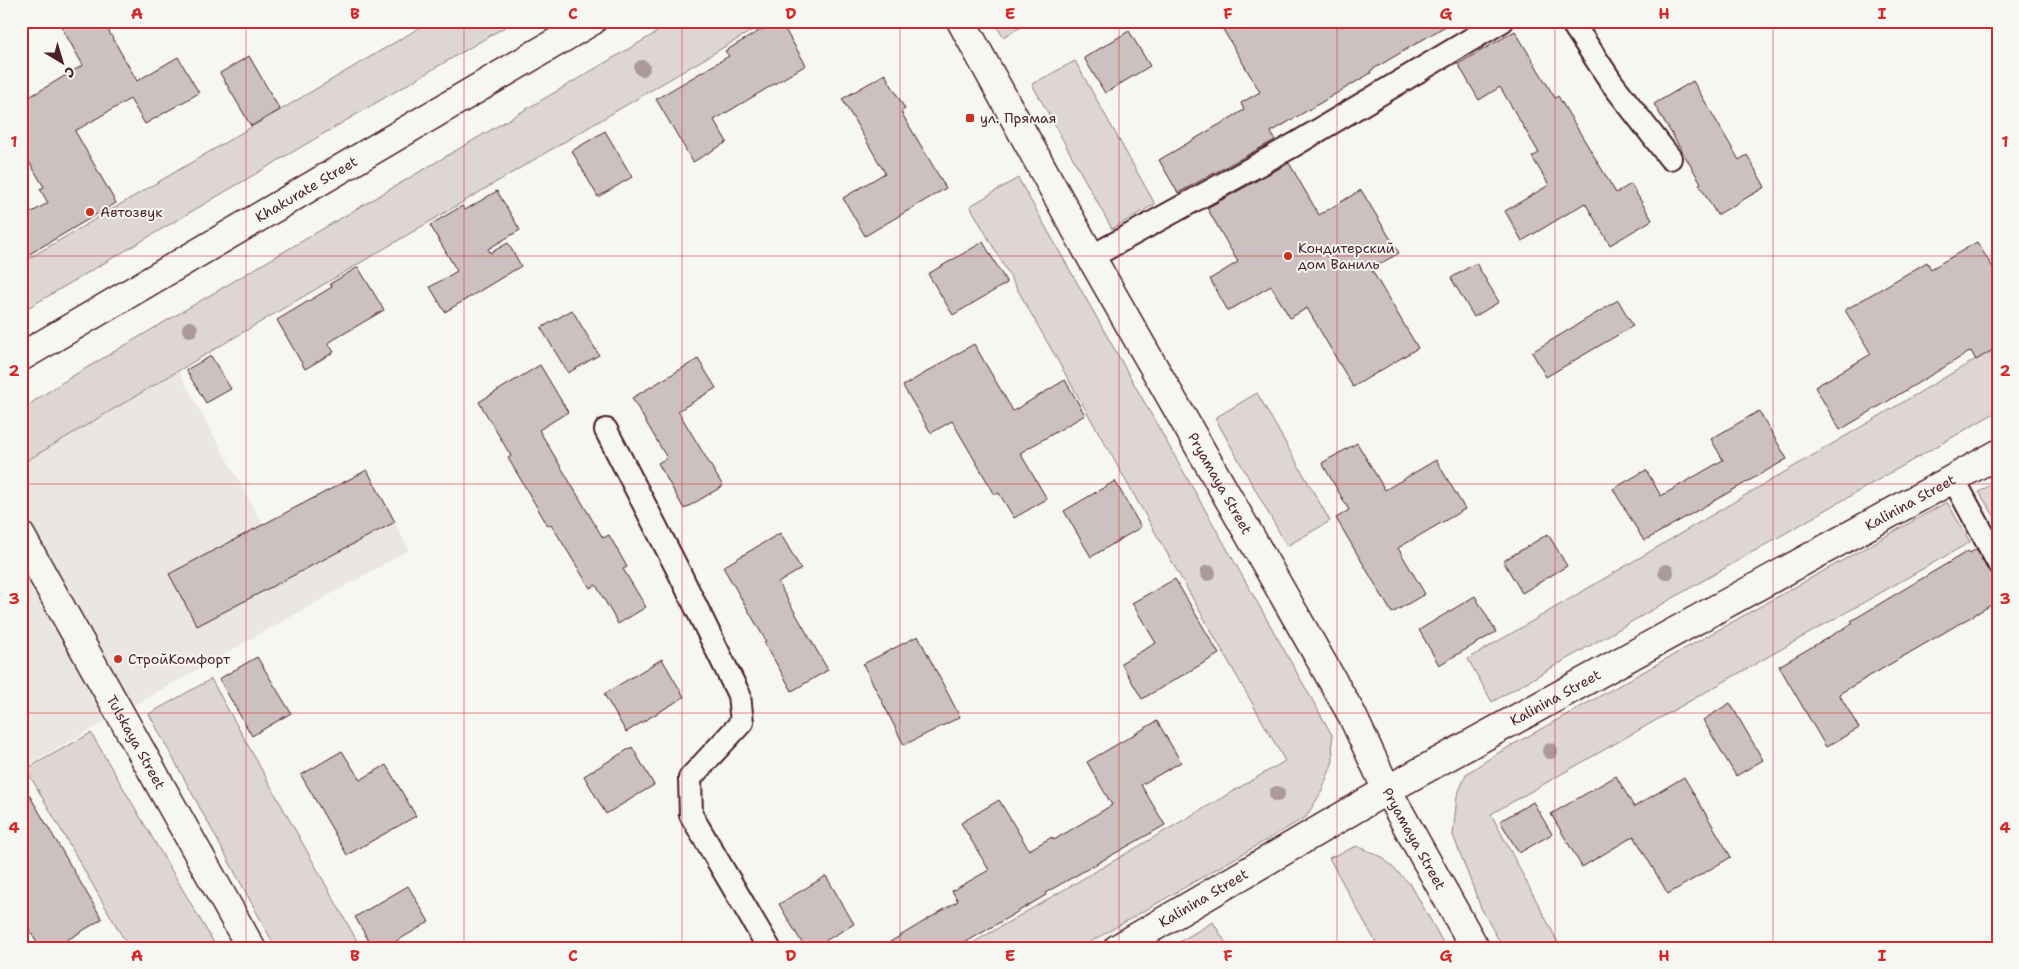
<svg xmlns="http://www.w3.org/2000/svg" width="2019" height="969" viewBox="0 0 2019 969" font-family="'Shantell Sans',sans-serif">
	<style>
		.built { fill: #e9e6e3 }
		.green { fill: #ddd6d5; stroke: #947a80 }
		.building { fill: #ccc1c0; stroke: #4a1f2b }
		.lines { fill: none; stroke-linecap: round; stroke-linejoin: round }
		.lane-casing { stroke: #4a1f2b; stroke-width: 26 }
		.street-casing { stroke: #4a1f2b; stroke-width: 31 }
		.primary-casing { stroke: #4a1f2b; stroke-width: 31 }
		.lane { stroke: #f6f6f2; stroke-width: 22 }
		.street { stroke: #f6f6f2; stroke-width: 28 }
		.primary { stroke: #f6f6f2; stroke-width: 28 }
		.tree { fill: #ac999c }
		.grid { fill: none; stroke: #d62828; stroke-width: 1; stroke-opacity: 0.55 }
		.poi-dot { fill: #c8321e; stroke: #f6f6f2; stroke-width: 2 }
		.labels { text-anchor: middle; stroke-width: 4; stroke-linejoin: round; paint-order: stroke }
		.poi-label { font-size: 14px; fill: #4a1f2b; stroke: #f6f6f2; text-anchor: start }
		.street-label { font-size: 14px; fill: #4a1f2b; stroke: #f6f6f2 }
		.neatline { fill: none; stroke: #d62828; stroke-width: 2 }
		.grid-label { font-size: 16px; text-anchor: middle; font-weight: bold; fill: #d62828 }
	</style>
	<rect width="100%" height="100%" fill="#f6f6f2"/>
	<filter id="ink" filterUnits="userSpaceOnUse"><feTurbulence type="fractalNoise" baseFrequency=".02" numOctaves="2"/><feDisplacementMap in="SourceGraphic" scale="10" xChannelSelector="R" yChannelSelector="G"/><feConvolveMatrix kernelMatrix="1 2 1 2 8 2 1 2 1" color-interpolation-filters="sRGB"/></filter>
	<g filter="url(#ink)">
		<path class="built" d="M176 367 263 525 367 470 409 550 21 769V457Z"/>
		<g class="green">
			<path d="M431 21H515L21 312V263Z"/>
			<path d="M676 21H768L21 464V412L34 401 71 377Z"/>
			<path d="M994 21H1032L1003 37Z"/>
			<path d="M1075 61 1155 204 1112 229 1032 84Z"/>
			<path d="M1018 178 1332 735 1333 761 1322 791 1306 817 1080 948H964L1285 761 970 206Z"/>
			<path d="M1998 346V411L1492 702 1468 659Z"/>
			<path d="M1257 393 1330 521 1287 546 1215 418Z"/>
			<path d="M1998 480V522L1979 492Z"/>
			<path d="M1947 502 1970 542 1491 814 1561 948H1503L1481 908 1453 835 1457 796 1466 774 1498 753Z"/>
			<path d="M211 679 361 948H276L149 714Z"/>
			<path d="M91 733 217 948H129L26 769Z"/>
			<path d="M1357 846 1382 857 1411 885 1446 948H1379L1329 858Z"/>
			<path d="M1213 922 1229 948H1169Z"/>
		</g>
		<g class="building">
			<path d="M58 21H103L137 81 178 57 199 93 145 124 130 99 75 131 116 203 21 259V218L48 203 40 189 44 187 21 148V102L83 65Z"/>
			<path d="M776 21H780L806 65 714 120 727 142 693 162 656 99 729 56 725 51Z"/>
			<path d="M1218 21H1454L1370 71 1371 73 1271 132 1275 140 1178 193 1159 160 1244 110 1241 103 1260 92Z"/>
			<path d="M1129 31 1150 66 1105 93 1084 58Z"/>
			<path d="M1515 31 1555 98 1558 96 1616 193 1631 184 1652 220 1610 245 1585 203 1522 241 1505 211 1549 185 1532 157 1539 153 1500 87 1479 100 1458 64Z"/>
			<path d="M249 56 280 110 251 126 220 73Z"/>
			<path d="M885 74 905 109 901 112 946 188 865 236 843 198 885 173 842 99Z"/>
			<path d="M1693 81 1739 160 1747 155 1765 187 1717 215 1699 184 1701 183 1654 104Z"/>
			<path d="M605 131 632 177 598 197 572 151Z"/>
			<path d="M1289 163 1319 215 1361 190 1399 253 1371 269 1418 348 1353 387 1307 308 1290 318 1271 286 1228 311 1210 279 1238 262 1207 208Z"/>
			<path d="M497 191 520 230 488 249 490 253 508 243 521 266 445 312 430 287 457 271 430 225 462 206 465 210Z"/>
			<path d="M983 242 1007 283 953 315 928 274Z"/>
			<path d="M1977 242 1998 276V347L1976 360 1971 351 1840 430 1815 387 1871 354 1845 310 1927 262 1931 269Z"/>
			<path d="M1476 263 1499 302 1474 317 1451 278Z"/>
			<path d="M358 267 384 310 328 343 334 352 305 369 277 320 332 287 330 284Z"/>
			<path d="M1618 300 1633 326 1546 377 1532 352Z"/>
			<path d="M572 310 599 355 568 373 541 328Z"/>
			<path d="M974 344 1013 411 1065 380 1085 415 1020 453 1047 499 1014 518 999 493 995 495 952 421 931 433 903 386Z"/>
			<path d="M211 356 231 389 206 403 186 370Z"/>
			<path d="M698 359 716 388 678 411 723 486 684 509 658 463 667 458 632 398Z"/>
			<path d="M540 365 568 412 539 430 603 538 609 535 627 567 623 569 646 607 618 624 596 585 590 588 551 524 548 526 508 458 511 456 479 402Z"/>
			<path d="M1759 411 1787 459 1644 541 1613 489 1646 470 1661 496 1723 460 1711 439Z"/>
			<path d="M1357 443 1385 490 1436 460 1465 509 1398 548 1425 594 1392 613 1336 518 1349 510 1322 463Z"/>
			<path d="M367 470 395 522 197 626 169 574Z"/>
			<path d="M1115 481 1141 527 1091 557 1064 511Z"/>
			<path d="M780 533 801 569 778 583 828 670 792 691 764 642 766 641 723 567Z"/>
			<path d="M1548 534 1567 566 1522 593 1503 561Z"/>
			<path d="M1976 549 1987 569 1992 573 1998 575V601L1839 694 1859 728 1826 747 1779 666 1853 623 1851 621 1968 551 1970 553Z"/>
			<path d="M1175 579 1219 654 1142 699 1121 663 1156 643 1132 603Z"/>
			<path d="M1475 596 1496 632 1439 665 1419 630Z"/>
			<path d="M918 636 960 717 904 745 863 664Z"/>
			<path d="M257 657 291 713 252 736 219 679Z"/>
			<path d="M662 659 684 697 626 732 604 694Z"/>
			<path d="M1730 703 1763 760 1736 776 1703 720Z"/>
			<path d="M1157 721 1181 762 1141 785 1165 825 1045 893 1046 895 956 948H880L958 901 952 891 989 870 961 823 999 800 1029 850 1052 837 1054 840 1112 805 1087 762Z"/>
			<path d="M632 747 654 785 606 814 584 776Z"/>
			<path d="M342 751 360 780 386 765 416 816 347 855 301 775Z"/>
			<path d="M1616 776 1634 807 1684 777 1731 857 1668 894 1634 836 1582 867 1551 814Z"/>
			<path d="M21 781 102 919 54 948H40L21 916Z"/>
			<path d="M1533 802 1552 834 1519 853 1500 821Z"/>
			<path d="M826 876 854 924 813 948H805L779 904Z"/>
			<path d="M408 886 429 922 385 948H373L355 917Z"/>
		</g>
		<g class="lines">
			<defs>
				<g id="lane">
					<path d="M1571 21 1612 83 1670 158"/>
					<path d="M1091 257 1294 145 1502 21"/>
					<path d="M606 430 678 570 739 695 742 722 690 778 691 815 769 948"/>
					<path d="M1954 480 1998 562"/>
				</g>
				<g id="street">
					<path id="s1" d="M961 21 1091 257 1352 715 1387 790 1475 948"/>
					<path id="s2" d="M21 536 251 948"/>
					<path id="s3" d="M1118 948 1387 790 1998 454"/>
				</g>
				<g id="primary">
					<path id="s4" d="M21 357 592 21"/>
				</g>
			</defs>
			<use href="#lane" class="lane-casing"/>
			<use href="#street" class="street-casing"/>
			<use href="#primary" class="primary-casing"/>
			<use href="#lane" class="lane"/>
			<use href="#street" class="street"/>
			<use href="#primary" class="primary"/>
		</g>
		<g class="tree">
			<circle cx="642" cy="68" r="8"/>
			<circle cx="190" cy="329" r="8"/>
			<circle cx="1666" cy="572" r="8"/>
			<circle cx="1208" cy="573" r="8"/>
			<circle cx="1550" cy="751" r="8"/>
			<circle cx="1277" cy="794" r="8"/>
		</g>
	</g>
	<path class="grid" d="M246 21V948M464 21V948M682 21V948M900 21V948M1119 21V948M1337 21V948M1555 21V948M1773 21V948M21 256H1998M21 484H1998M21 713H1998"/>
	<g class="poi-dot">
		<rect x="965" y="113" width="10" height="10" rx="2.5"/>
		<circle cx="90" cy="212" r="5"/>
		<circle cx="1288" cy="256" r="5"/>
		<circle cx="118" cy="659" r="5"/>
	</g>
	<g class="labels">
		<g class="poi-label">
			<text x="980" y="123">ул. Прямая</text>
			<text x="100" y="217">Автозвук</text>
			<text x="1298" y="253">Кондитерский<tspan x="1298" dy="16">дом Ваниль</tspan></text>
			<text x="128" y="664">СтройКомфорт</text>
		</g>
		<g class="street-label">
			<text dy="5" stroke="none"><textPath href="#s4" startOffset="331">Khakurate Street</textPath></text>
			<text dy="5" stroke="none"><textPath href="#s1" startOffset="530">Pryamaya Street</textPath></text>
			<text dy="5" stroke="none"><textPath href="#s3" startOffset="909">Kalinina Street</textPath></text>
			<text dy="5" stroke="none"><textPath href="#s3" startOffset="504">Kalinina Street</textPath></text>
			<text dy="5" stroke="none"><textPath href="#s2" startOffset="236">Tulskaya Street</textPath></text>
			<text dy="5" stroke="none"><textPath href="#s1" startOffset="935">Pryamaya Street</textPath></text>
			<text dy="5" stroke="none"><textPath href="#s3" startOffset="99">Kalinina Street</textPath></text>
		</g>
	</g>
	<rect width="2019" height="969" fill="none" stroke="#f6f6f2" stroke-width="55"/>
	<g transform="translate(62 62) rotate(142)" stroke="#f6f6f2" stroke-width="4" paint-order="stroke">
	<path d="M0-4L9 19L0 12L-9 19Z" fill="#4a1f2b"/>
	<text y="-8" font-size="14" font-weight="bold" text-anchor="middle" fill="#4a1f2b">С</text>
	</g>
	<rect x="28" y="28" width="1964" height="914" class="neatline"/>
	<g class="grid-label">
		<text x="137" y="19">A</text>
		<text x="355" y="19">B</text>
		<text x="573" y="19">C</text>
		<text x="791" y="19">D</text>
		<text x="1010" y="19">E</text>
		<text x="1228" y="19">F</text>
		<text x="1446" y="19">G</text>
		<text x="1664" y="19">H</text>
		<text x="1882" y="19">I</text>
		<text x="14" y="147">1</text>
		<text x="2005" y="147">1</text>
		<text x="14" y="376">2</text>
		<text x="2005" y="376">2</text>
		<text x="14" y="604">3</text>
		<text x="2005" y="604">3</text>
		<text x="14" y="833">4</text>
		<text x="2005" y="833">4</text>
		<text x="137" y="961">A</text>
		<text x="355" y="961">B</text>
		<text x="573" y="961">C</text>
		<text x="791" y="961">D</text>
		<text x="1010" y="961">E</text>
		<text x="1228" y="961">F</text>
		<text x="1446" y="961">G</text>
		<text x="1664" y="961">H</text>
		<text x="1882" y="961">I</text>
	</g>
</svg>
